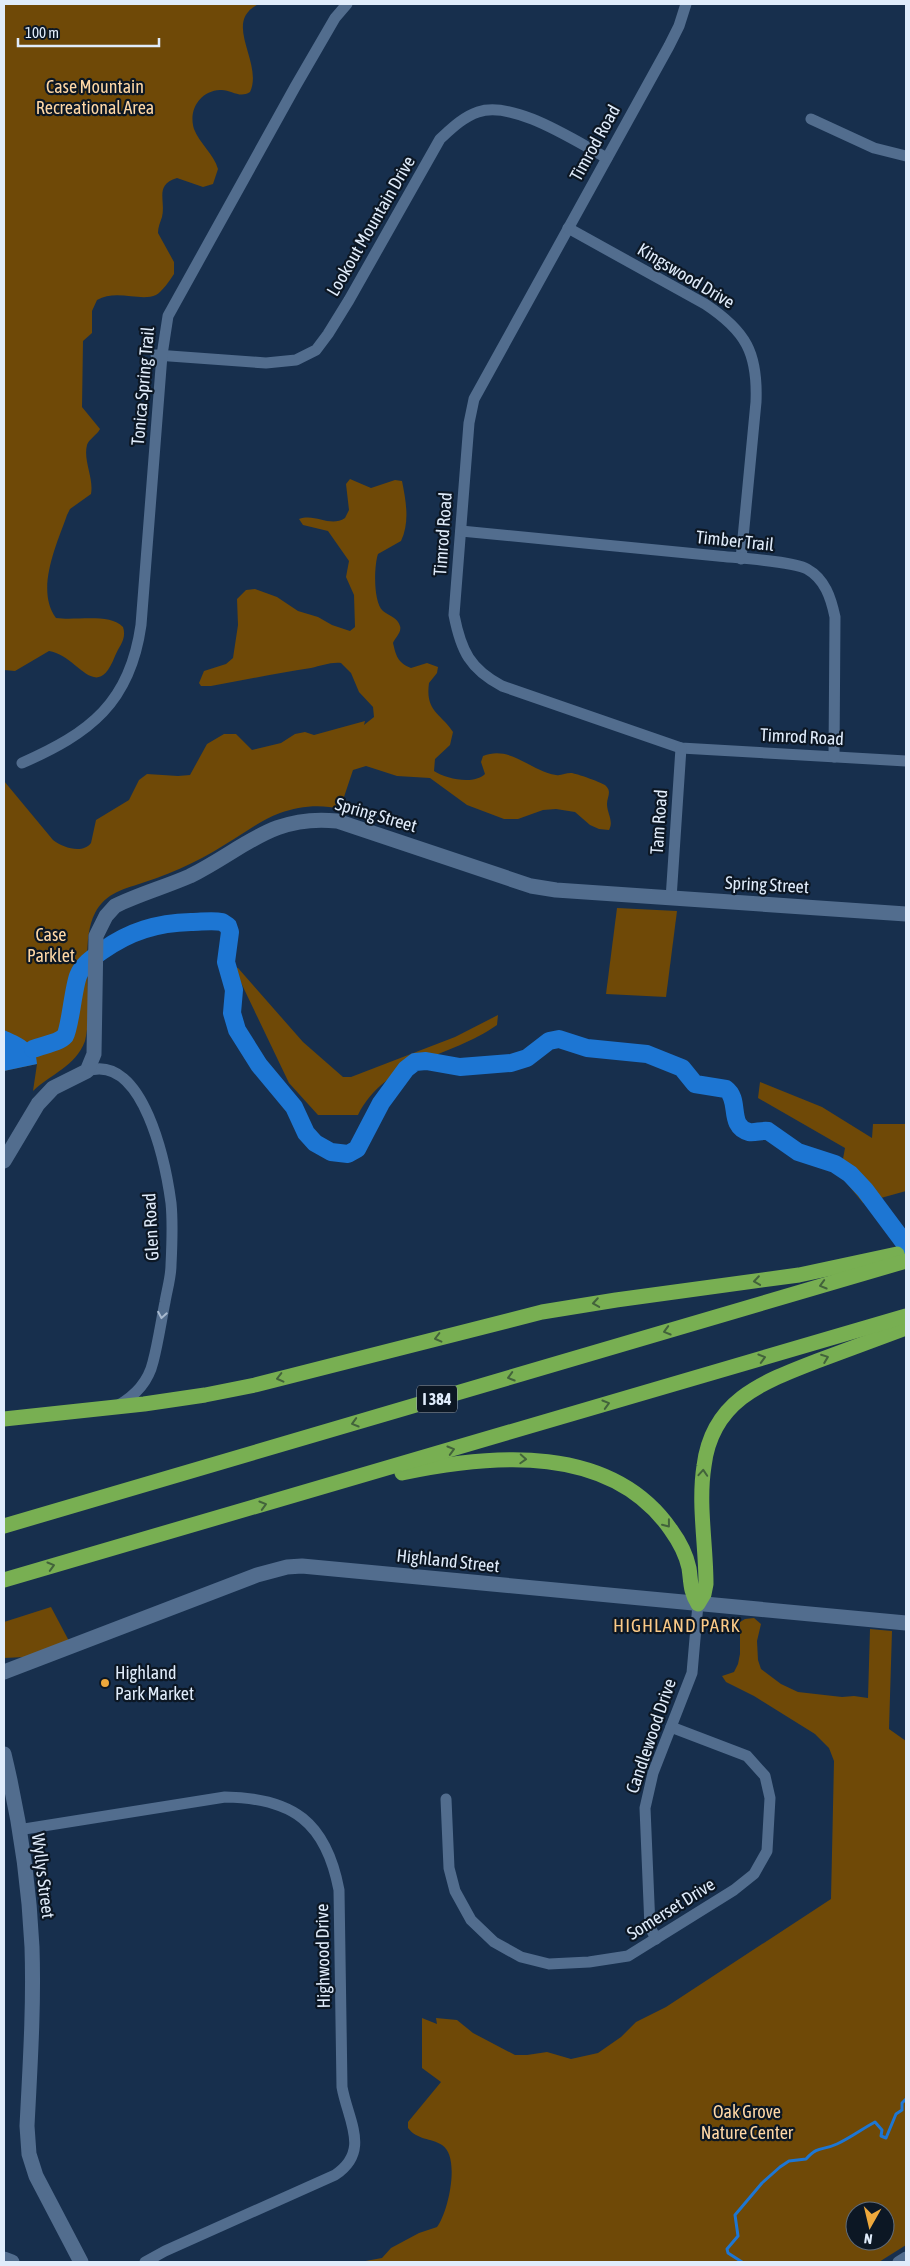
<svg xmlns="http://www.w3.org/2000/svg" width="910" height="2266" viewBox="0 0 910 2266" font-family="'Asap Condensed',sans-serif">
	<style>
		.green { fill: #6f4907; fill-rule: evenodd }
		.water { fill: #1d76d3 }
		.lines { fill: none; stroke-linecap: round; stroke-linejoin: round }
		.stream { stroke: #1d76d3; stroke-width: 3 }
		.river { stroke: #1d76d3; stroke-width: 18 }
		.street { stroke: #526d8e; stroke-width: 11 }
		.secondary { stroke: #526d8e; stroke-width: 15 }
		.highway { stroke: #78af52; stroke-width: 15 }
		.oneway { stroke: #42633b }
		.oneway2 { stroke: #a7b9cf }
		.poi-dot { fill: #eea83c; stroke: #0c1724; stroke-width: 2 }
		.labels { text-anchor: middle; stroke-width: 4.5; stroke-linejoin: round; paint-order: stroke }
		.shield { fill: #0c1724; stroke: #a0acba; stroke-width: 1 }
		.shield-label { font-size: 16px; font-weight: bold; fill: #e0ecfb }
		.park-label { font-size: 18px; fill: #ffd8a6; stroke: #0c1724 }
		.street-label { font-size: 18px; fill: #e0ecfb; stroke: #0c1724 }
		.poi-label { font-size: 18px; fill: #e0ecfb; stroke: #0c1724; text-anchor: start }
		.neighbourhood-label { font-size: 19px; letter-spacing: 1px; fill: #fac987; stroke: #0c1724 }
	</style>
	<rect width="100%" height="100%" fill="#172f4d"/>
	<g class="green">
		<path d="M4 4H259C221 22 264 62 250 92 239 99 231 89 220 90 200 91 188 110 194 129 199 143 214 154 218 169L213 184 203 187 177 178C154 185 166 200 162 217 160 223 158 227 158 233L174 262V274C170 280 162 292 156 295 141 302 116 289 97 300L92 311V333L83 341 82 407 100 429C97 435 89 439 87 445 83 461 94 478 91 494L70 509 67 515C57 544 35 590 56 618 76 621 110 613 123 627 127 639 119 646 115 656 96 705 78 655 49 651L15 671 4 670Z"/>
		<path d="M350 479 371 488 395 480 402 481C406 501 410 522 401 541L378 554C374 566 373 602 383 611 388 615 398 618 400 626 402 632 395 638 393 643 396 656 398 663 411 668L427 663 438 667 437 673 429 683C425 712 441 713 453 732L450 745 435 759 434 771C446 779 474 785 485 774L481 762 483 756C511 745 530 771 556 775 561 776 565 773 571 773 575 773 604 783 606 786 612 792 607 797 607 804 607 813 614 821 609 830L599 829 590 825 575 812 556 809 543 810 518 819H504L467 805 430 778 397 776 366 766 353 770 340 809C321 804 299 806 280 813 263 819 249 830 234 839 206 857 177 872 145 882 125 889 106 892 95 913 79 943 94 1005 85 1041 75 1067 52 1073 33 1091L37 1064 4 1071V781L53 840C63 848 83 854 91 843L96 820 129 800 139 780 147 774 178 776 190 775 207 744 224 734H236L252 750 281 743 295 734 305 732 314 735 365 721 364 725 374 717 373 707 359 692 351 673 341 663C330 662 321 666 311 668 277 673 244 680 211 686H201L199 683 204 671 226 664 233 658 238 625 237 599 246 590 255 589 277 597 298 611 318 617 332 625 350 631 355 627 354 595 346 577 349 561 328 531 303 525 299 519C316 513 330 528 345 518L349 510 346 484Z"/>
		<path d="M617 908 677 911 666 997 606 994Z"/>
		<path d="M233 966 238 968 303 1042 343 1077H351L455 1037 498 1015 497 1025C449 1059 387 1058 358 1115H318L289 1083Z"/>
		<path d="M760 1082 822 1107 872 1138 873 1124H906V1191L863 1203 840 1175 845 1148 758 1098Z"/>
		<path d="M51 1607 69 1641 25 1657 4 1658V1622Z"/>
		<path d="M754 1618 761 1624 757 1641 758 1660 761 1669 781 1684 798 1692 842 1697 854 1696 868 1698 870 1629 892 1631 889 1729 906 1741V2245L879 2262H360L382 2258 391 2248 419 2233 437 2227C448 2213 461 2157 442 2145 431 2138 417 2140 408 2128V2122L441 2082 422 2068V2018L437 2024 436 2018 457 2020 473 2033 515 2055H527L547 2052 571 2059 598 2053 621 2037 636 2022 666 2007 831 1899 834 1761 829 1748 815 1734 754 1696 726 1682 722 1676 734 1672 738 1664 740 1654V1622L745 1619ZM855 2211H885V2241H855Z"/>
	</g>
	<path class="water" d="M4 1030C21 1038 36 1042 37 1064L4 1071Z"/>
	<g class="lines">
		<path class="stream" d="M742 2262 728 2253 727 2249 738 2236 735 2215 762 2183 780 2167 789 2161 806 2159C819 2145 822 2151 837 2144 850 2138 862 2129 875 2122L882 2130 881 2136 886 2138 896 2114 902 2110V2103L906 2099"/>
		<path class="river" d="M33 1049C42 1045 59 1043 65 1036 70 1028 73 990 78 976 82 965 92 958 102 951 130 931 157 923 191 922 201 922 212 920 222 922L228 926 230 932 226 962 234 990 232 1013 237 1030 259 1065 294 1107 306 1133 315 1143 331 1152 348 1154 357 1149 381 1103 406 1069 415 1062 426 1061 460 1067 511 1063 527 1058 549 1041 559 1039 587 1048 647 1054 682 1068 695 1084 726 1089C741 1100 727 1126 749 1132 755 1133 762 1130 768 1131L798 1152 835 1164 850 1174 865 1190 906 1245"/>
		<g class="street">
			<path d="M686 4 679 26 669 46 474 399 469 423 454 615C461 651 470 669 502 686L681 748 906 761"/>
			<path d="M811 119 874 148 906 156"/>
			<path d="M568 228 705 304C746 331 758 353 756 402L741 559"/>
			<path d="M156 355 266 363 296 360 316 350 328 334 349 300 440 139C451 129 463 117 478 112 514 100 575 141 607 158"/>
			<path d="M461 531C547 539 632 548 718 556 737 558 792 561 807 569 825 579 831 598 835 617L834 757"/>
			<path d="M22 763C90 733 130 703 141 625L162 355 168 316 295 87 335 18 347 4"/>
			<path d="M671 899 681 748"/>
			<path d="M87 1071C144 1052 166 1166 171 1203 173 1223 172 1245 171 1265 171 1277 167 1290 165 1302 161 1322 158 1343 153 1362 148 1383 135 1396 117 1406"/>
			<path d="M446 1799 449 1868 455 1891 471 1920 494 1942 521 1957 549 1964 589 1962 628 1956 734 1890 754 1874 767 1851 770 1798 765 1776 747 1756 671 1727"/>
			<path d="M18 1830 225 1797C293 1798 326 1822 339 1890L342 2087C348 2121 371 2151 335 2175L165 2251 145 2262"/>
			<path d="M656 1939 650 1927 645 1808 653 1773 692 1673 698 1604"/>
			<path d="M898 2262 906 2257"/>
		</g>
		<g class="secondary">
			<path d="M4 1161 38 1104 53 1088 87 1071 94 1054 96 936 106 916 115 906C139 894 165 887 190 876 244 849 272 814 337 821L531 886 556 890 906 914"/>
			<path d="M4 1672 257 1575 287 1567 302 1566 906 1623"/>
			<path d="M4 1754C19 1816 29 1883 32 1947 34 2006 30 2067 27 2126L29 2154 36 2176 81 2262"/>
			<path d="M4 2259 12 2262"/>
		</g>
		<g class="highway">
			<path d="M4 1419 144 1404 205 1395 255 1385 542 1312 616 1300 799 1275 897 1254"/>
			<path d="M402 1473C492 1454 611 1443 671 1530 679 1541 686 1554 689 1568 691 1581 690 1592 698 1604L704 1594 706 1584C706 1545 698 1504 704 1466 712 1400 763 1382 817 1361 846 1350 876 1339 906 1328"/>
			<path d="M4 1526 906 1261"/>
			<path d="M4 1580 906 1316"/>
		</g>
	</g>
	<defs><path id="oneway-chevron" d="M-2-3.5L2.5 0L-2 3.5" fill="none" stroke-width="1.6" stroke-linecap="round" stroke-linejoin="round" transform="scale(1.25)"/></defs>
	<g class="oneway">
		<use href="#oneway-chevron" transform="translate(757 1281) rotate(172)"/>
		<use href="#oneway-chevron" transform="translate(823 1285) rotate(164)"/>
		<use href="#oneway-chevron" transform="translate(596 1303) rotate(171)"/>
		<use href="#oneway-chevron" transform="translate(667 1331) rotate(164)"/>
		<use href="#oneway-chevron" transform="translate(438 1338) rotate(166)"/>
		<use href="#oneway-chevron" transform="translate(762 1358) rotate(-16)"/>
		<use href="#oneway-chevron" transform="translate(825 1358) rotate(-21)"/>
		<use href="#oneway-chevron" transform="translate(511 1377) rotate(164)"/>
		<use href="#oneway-chevron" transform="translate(280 1378) rotate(166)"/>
		<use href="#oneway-chevron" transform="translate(606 1404) rotate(-16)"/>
		<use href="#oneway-chevron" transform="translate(355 1423) rotate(164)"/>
		<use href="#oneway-chevron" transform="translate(451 1450) rotate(-16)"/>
		<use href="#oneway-chevron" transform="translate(523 1459) rotate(3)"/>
		<use href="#oneway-chevron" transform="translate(703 1473) rotate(-86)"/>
		<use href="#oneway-chevron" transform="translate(263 1505) rotate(-16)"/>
		<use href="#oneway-chevron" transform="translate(667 1524) rotate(52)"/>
		<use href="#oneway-chevron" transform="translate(51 1566) rotate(-16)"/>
	</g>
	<use class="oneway2" href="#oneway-chevron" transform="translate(162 1315) rotate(100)"/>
	<circle class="poi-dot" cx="105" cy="1683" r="5"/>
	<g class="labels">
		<rect class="shield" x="417" y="1385.5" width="40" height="27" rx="4"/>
		<g class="shield-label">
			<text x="437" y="1405">I 384</text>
		</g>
		<g class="park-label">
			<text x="95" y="93">Case Mountain<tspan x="95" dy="21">Recreational Area</tspan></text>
			<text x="51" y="941">Case<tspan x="51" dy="21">Parklet</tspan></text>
			<text x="747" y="2118">Oak Grove<tspan x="747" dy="21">Nature Center</tspan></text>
		</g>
		<g class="street-label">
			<text transform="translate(595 143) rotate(-61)" y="6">Timrod Road</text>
			<text transform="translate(371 226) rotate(-60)" y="6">Lookout Mountain Drive</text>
			<text transform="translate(686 276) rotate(31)" y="6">Kingswood Drive</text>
			<text transform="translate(143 386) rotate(-85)" y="6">Tonica Spring Trail</text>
			<text transform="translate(443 534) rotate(-86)" y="6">Timrod Road</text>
			<text transform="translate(735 541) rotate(6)" y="6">Timber Trail</text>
			<text transform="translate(802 737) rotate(3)" y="6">Timrod Road</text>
			<text transform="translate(376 815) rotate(16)" y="6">Spring Street</text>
			<text transform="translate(659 822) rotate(-86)" y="6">Tam Road</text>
			<text transform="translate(767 885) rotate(3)" y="6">Spring Street</text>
			<text transform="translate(151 1227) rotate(-93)" y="6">Glen Road</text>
			<text transform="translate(448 1561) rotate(6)" y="6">Highland Street</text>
			<text transform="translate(651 1736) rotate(-71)" y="6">Candlewood Drive</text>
			<text transform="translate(43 1876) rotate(83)" y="6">Wyllys Street</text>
			<text transform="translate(671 1909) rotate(-32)" y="6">Somerset Drive</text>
			<text transform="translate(323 1956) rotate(-91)" y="6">Highwood Drive</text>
		</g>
		<g class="poi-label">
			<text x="115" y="1679">Highland<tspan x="115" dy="21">Park Market</tspan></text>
		</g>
		<g class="neighbourhood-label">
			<text x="677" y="1632">HIGHLAND PARK</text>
		</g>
	</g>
	<rect width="910" height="2266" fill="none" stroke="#e0ecfb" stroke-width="10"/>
	<g transform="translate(870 2226) rotate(188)"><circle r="24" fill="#0c1724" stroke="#616c7a"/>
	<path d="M0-4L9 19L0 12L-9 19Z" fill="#eea83c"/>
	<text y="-8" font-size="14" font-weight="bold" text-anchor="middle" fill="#e0ecfb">N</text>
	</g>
	<path d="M18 38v8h141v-8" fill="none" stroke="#e0ecfb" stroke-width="2.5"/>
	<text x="25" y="38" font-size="15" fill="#e0ecfb" stroke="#0c1724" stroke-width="4" paint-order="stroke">100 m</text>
</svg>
